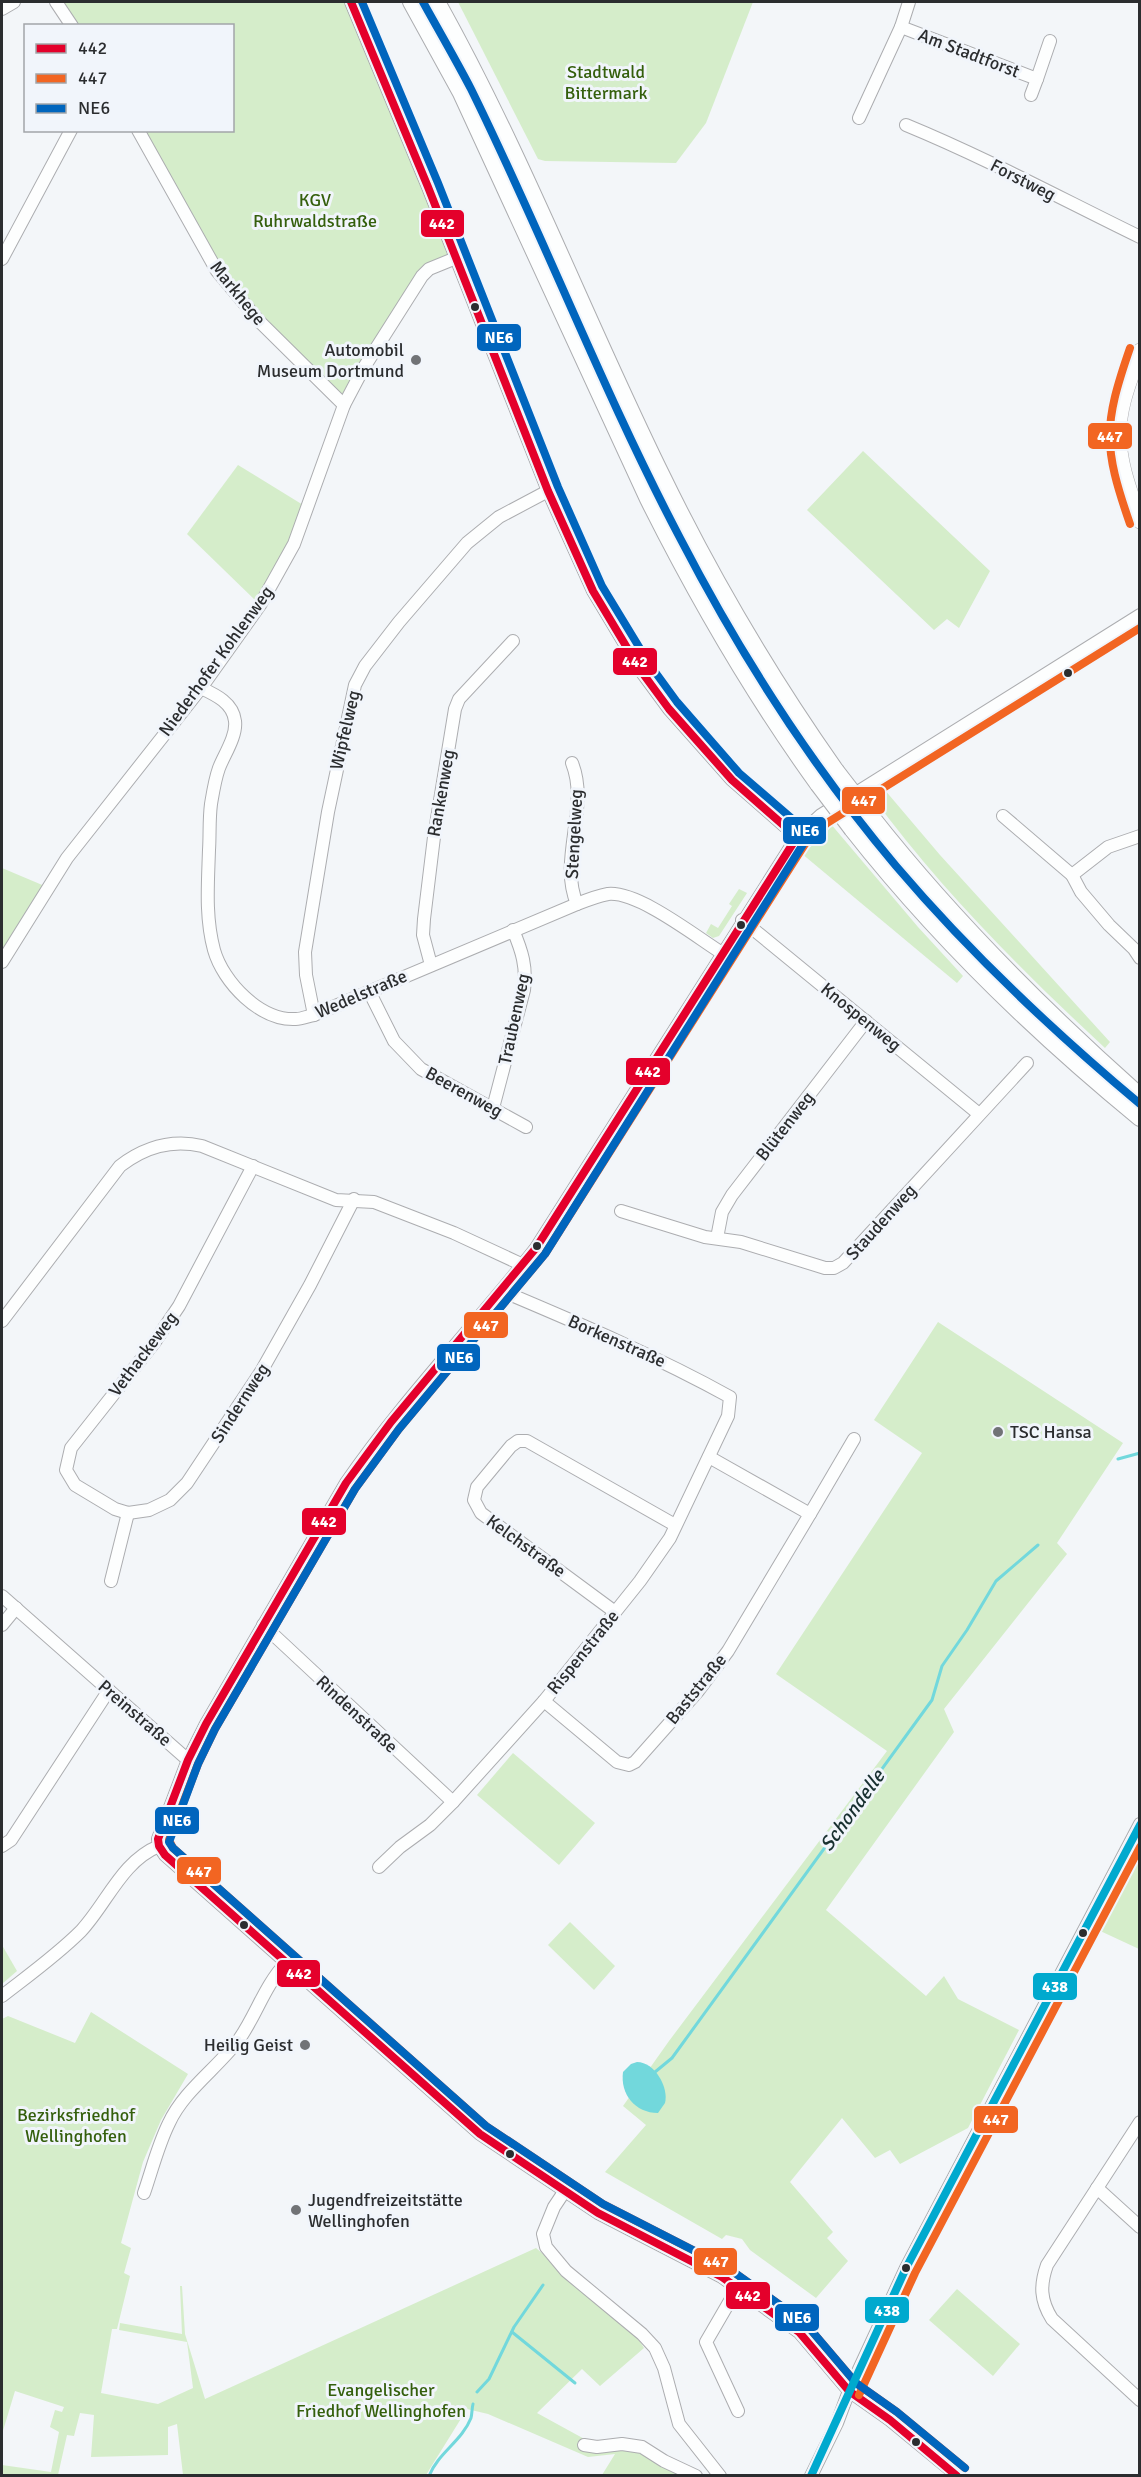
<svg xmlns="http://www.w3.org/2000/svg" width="1141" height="2477" viewBox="0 0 1141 2477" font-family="Signika,sans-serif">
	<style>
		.green { fill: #d5edca }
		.water { fill: #72d8dc }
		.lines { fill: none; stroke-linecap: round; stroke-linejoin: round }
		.stream { stroke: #72d8dc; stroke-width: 3 }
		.minor-casing { stroke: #acadb0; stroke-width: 14 }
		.major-casing { stroke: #acadb0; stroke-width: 16 }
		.highway-casing { stroke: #acadb0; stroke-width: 18 }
		.minor { stroke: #fdfefe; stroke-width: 12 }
		.major { stroke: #fdfefe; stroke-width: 15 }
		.highway { stroke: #fdfefe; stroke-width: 16 }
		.highway-bridge-casing { stroke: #acadb0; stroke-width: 18; stroke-linecap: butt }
		.highway-bridge { stroke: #fdfefe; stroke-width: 16 }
		.bus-1-casing { stroke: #f1f5fb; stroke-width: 12 }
		.bus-2-casing { stroke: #f1f5fb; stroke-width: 12 }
		.bus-3-casing { stroke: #f1f5fb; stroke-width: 12 }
		.bus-4-casing { stroke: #f1f5fb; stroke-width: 12 }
		.bus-1 { stroke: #e4002b; stroke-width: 8 }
		.bus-2 { stroke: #f26522; stroke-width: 8 }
		.bus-3 { stroke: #0065bd; stroke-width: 8 }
		.bus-4 { stroke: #00a9ce; stroke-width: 8 }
		.bus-dot { fill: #2b2d2f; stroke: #f1f5fb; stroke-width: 2 }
		.poi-dot { fill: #717376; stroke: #f1f5fb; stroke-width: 2 }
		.labels { text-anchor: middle; stroke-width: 6; stroke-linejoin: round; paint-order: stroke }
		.street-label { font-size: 18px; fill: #2b2d2f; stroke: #f1f5fb }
		.park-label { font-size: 18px; fill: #345f0c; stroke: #f1f5fb }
		.poi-label { font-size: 18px; fill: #2b2d2f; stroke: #f1f5fb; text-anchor: end }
		.water-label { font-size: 20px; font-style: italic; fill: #183030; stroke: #f1f5fb }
		.line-badge { stroke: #f1f5fb; stroke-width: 2 }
		.badge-label { font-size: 16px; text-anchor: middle; font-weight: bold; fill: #fff }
	</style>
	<rect width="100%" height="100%" fill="#f3f6f9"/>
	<g class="green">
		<path d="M56 2H351L456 258 429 269 344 405 217 271 138 131 232 130V26L72 25Z"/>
		<path d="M458 2H753L706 123 676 163 545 161 538 159Z"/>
		<path d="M863 451 990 571 959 628 947 619 934 630 807 510Z"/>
		<path d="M238 465 308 508 260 605 187 534Z"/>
		<path d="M884 789 940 855 1110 1042 1105 1048C1022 971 939 888 872 796Z"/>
		<path d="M830 823 918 927 963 976 957 983 801 853Z"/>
		<path d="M2 868 47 887 2 962Z"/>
		<path d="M739 889 747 893 719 936 713 938 706 933 711 924 718 928 732 906 729 904Z"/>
		<path d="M938 1322 1123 1443 1057 1543 1067 1554 944 1709 954 1732 826 1910 926 1996 944 1976 958 1999 1019 2030 968 2128 900 2164 890 2150 875 2158 842 2118 790 2182 833 2232 827 2238 848 2261 816 2298 750 2250 742 2239 726 2235 722 2239 605 2172 646 2125 623 2106 669 2041 887 1751 776 1674 922 1453 874 1420Z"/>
		<path d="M513 1753 595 1823 559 1865 477 1795Z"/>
		<path d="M1135 1853 1140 1855 1139 1949 1096 1929Z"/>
		<path d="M570 1922 615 1966 594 1990 548 1945Z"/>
		<path d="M2 1945 17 1971 2 1984Z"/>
		<path d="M91 2012 188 2074 161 2120 143 2162 121 2243 131 2248 124 2273 130 2276 117 2329H112L101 2393 158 2404 193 2388 187 2342 119 2330 120 2323 182 2334 180 2286H182L185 2334 205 2399 536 2248 632 2329 644 2348 600 2386 582 2369 537 2413 599 2447 641 2449 694 2475H602L615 2454 588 2457 488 2414 467 2409 426 2475H183L177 2424 168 2427V2455L91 2457 94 2415 80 2413 74 2436 67 2435 58 2475H2V2465L51 2472 59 2432 50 2427 55 2410 62 2412 64 2407 15 2391 2 2434V2019L8 2016 75 2043Z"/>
		<path d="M957 2289 1020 2344 993 2376 929 2320Z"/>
	</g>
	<path class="water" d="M637 2062C655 2062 669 2088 665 2103L658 2113C635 2113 620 2094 623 2072L631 2064Z"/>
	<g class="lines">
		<g class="stream">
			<path d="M1118 1459 1140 1453"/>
			<path d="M655 2072 672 2058 932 1700 942 1666 967 1630 996 1581 1038 1545"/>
			<path d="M512 2332 575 2383"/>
			<path d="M477 2392 489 2379 514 2327 543 2285"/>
			<path d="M429 2476C438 2453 462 2441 471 2418 472 2414 472 2408 473 2404"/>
		</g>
		<defs>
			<g id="minor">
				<path d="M56 2 72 26"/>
				<path d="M351 2 428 187 548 491 593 591 641 671 669 709 732 780 797 837"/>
				<path d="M2 9 14 2"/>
				<path d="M901 27 1037 79 1050 41"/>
				<path d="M1031 95 1037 79"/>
				<path d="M859 118 901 27 909 2"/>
				<path d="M906 125C986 158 1062 199 1140 237"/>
				<path d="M138 130 217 271 259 321 344 405"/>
				<path d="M2 259 71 130"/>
				<path d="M201 688C216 695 233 703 235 721 237 736 224 755 219 768 215 779 213 792 211 804 209 819 210 835 209 850 208 883 205 917 214 950 223 982 260 1021 296 1019 302 1019 308 1016 314 1015L577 904C587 900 597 896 608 894 638 891 695 936 722 953"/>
				<path d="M572 763C590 808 558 859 577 904"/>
				<path d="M1003 816 1072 875 1081 892 1109 925 1134 949 1140 958"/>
				<path d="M1072 875 1108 847 1140 836"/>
				<path d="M742 920 979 1114"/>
				<path d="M2 962 67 858 201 688 260 605 294 544 344 405 363 369 422 276 429 269 456 258"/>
				<path d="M431 965 423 935 424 919 434 837 455 709 459 699 513 641"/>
				<path d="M369 991 394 1041 421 1069 526 1127"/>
				<path d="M314 1015 306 975 305 952 328 812 355 685 365 666 399 622 467 543 499 517 548 491"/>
				<path d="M493 1108 524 990C527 967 522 951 513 930"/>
				<path d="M253 1166 179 1306 154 1343 71 1448 66 1470 75 1485 115 1509 128 1513 149 1510 170 1500 187 1483 262 1370 310 1285 354 1199"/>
				<path d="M621 1211 705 1237 741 1242 825 1268H834L843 1263 1027 1063"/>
				<path d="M717 1238 722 1212 732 1195 866 1021"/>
				<path d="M2 1321 120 1166C145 1147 171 1139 202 1146L336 1200 374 1202 454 1233 523 1265"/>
				<path d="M810 1514 854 1439"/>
				<path d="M111 1581 128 1513"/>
				<path d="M2 1596 188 1760"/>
				<path d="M615 1612 481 1513 474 1500 477 1487 511 1446 518 1441H527L675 1525"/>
				<path d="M2 1625 16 1608"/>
				<path d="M263 1625 453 1802"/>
				<path d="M544 1701 617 1762 629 1765 635 1762 698 1691 728 1651 810 1514 709 1457"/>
				<path d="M2 1846 11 1840 109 1690"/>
				<path d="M379 1867 400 1847 430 1825 453 1802 544 1701 640 1581 670 1538 728 1416 730 1397C656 1356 580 1324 502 1291"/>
				<path d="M2 1996C29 1975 57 1955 81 1931 107 1903 122 1861 159 1846"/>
				<path d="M1140 2122 1047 2265C1040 2285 1040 2300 1052 2319L1140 2400"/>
				<path d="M1097 2188 1140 2227"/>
				<path d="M564 2192 554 2207 543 2234 546 2247 566 2271 642 2334 655 2348 664 2368 679 2424 720 2476"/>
				<path d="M144 2193C152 2170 158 2145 169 2123 184 2090 219 2067 240 2038 257 2013 265 1985 286 1963"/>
				<path d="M738 2411 706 2342 738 2287"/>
				<path d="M584 2445 597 2447 622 2444 642 2447 664 2461 696 2476"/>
				<path d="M811 2476 837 2423 849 2391 906 2268 1140 1824"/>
				<path d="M958 2476 890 2420 849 2391 799 2332 722 2277 598 2213 480 2134 165 1855 159 1846 158 1839 188 1760 206 1724 346 1483C403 1400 474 1327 536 1248L797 837 821 815 1140 615"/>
			</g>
			<path id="major" d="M1140 351C1131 378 1118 406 1119 436 1119 465 1131 494 1140 521"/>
			<g id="highway">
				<path d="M411 2 461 93 648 499C698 599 753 694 818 784"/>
				<path d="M437 2C522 154 584 317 661 474 711 577 769 676 836 771"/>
				<path d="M870 815C950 917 1043 1010 1140 1096"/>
				<path d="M852 829C936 936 1035 1032 1140 1118"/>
			</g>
		</defs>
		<use href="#minor" class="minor-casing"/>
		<use href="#major" class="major-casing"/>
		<use href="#highway" class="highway-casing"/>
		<use href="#minor" class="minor"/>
		<use href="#major" class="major"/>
		<use href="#highway" class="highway"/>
		<defs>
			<g id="highway-bridge">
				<path d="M836 771 870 815"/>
				<path d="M818 784 852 829"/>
			</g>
		</defs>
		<use href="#highway-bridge" class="highway-bridge-casing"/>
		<use href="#highway-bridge" class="highway-bridge"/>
		<defs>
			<g id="bus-1">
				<path d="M351 2 428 187 548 491 593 591 641 671 669 709 732 780 797 837"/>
				<path d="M797 837 536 1248 391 1422 346 1483 206 1724 188 1760 158 1839 159 1846 165 1855 480 2134 598 2213 722 2277 799 2332 849 2391 890 2420 957 2476"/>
			</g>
			<g id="bus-2">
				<path d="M1130 524C1103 446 1103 426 1130 348"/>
				<path d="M859 2395 915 2273 1140 1847"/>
				<path d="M965 2468 897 2412 856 2383 805 2323 728 2268 603 2204 486 2126 173 1848 169 1840 198 1764 215 1729 355 1489 399 1429 545 1254 805 844 827 823 1140 628"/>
			</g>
			<g id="bus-3">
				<path d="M362 2 438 183 558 487 602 586 650 665 677 702 739 773 804 829 807 838 545 1254 399 1429 355 1489 215 1729 198 1764 169 1842 173 1848 486 2126 603 2204 728 2268 805 2323 856 2383 897 2412 965 2468"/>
				<path d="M423 2C439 31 456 60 471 89 544 237 603 392 680 538 740 654 811 765 896 866 970 953 1053 1031 1140 1104"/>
			</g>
			<path id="bus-4" d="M811 2476 906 2268 1140 1825"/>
		</defs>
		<use href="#bus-1" class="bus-1-casing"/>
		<use href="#bus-2" class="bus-2-casing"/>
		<use href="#bus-3" class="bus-3-casing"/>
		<use href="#bus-4" class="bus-4-casing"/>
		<use href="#bus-1" class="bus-1"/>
		<use href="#bus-2" class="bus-2"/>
		<use href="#bus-3" class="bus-3"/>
		<use href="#bus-4" class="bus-4"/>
	</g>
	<g class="bus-dot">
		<circle cx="475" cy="307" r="5"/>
		<circle cx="1068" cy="673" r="5"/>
		<circle cx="741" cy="925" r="5"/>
		<circle cx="537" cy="1246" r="5"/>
		<circle cx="244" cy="1925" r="5"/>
		<circle cx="1083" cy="1933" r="5"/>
		<circle cx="510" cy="2154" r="5"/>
		<circle cx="906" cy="2268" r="5"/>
		<circle cx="916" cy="2442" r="5"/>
	</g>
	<g class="poi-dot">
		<circle cx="416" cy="360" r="6"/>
		<circle cx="998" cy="1432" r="6"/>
		<circle cx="305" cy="2045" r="6"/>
		<circle cx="296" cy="2210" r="6"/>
	</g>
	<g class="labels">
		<g class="street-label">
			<text transform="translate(969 53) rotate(21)" y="6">Am Stadtforst</text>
			<text transform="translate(1023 180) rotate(27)" y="6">Forstweg</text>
			<text transform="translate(238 293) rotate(51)" y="6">Markhege</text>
			<text transform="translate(216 661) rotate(-54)" y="6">Niederhofer Kohlenweg</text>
			<text transform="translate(345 730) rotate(-77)" y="6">Wipfelweg</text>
			<text transform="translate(441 793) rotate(-80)" y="6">Rankenweg</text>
			<text transform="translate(574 834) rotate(-87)" y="6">Stengelweg</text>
			<text transform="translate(361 994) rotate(-23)" y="6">Wedelstraße</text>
			<text transform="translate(861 1017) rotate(39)" y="6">Knospenweg</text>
			<text transform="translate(514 1019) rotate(-78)" y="6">Traubenweg</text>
			<text transform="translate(464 1092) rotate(29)" y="6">Beerenweg</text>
			<text transform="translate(785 1126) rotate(-52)" y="6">Blütenweg</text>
			<text transform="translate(881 1222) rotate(-48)" y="6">Staudenweg</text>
			<text transform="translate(617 1341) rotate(24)" y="6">Borkenstraße</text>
			<text transform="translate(143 1354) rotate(-53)" y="6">Vethackeweg</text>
			<text transform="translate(240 1403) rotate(-57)" y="6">Sindernweg</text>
			<text transform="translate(526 1546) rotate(36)" y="6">Kelchstraße</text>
			<text transform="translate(583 1652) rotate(-51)" y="6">Rispenstraße</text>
			<text transform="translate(696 1689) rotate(-51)" y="6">Baststraße</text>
			<text transform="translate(135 1713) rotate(41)" y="6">Preinstraße</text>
			<text transform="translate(357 1714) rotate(43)" y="6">Rindenstraße</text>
		</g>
		<g class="park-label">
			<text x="606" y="78">Stadtwald<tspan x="606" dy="21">Bittermark</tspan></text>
			<text x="315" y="206">KGV<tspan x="315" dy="21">Ruhrwaldstraße</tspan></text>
			<text x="76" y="2121">Bezirksfriedhof<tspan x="76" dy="21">Wellinghofen</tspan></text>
			<text x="381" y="2396">Evangelischer<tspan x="381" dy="21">Friedhof Wellinghofen</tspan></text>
		</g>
		<g class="poi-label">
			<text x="404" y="356">Automobil<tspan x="404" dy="21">Museum Dortmund</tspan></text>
			<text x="1010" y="1438" text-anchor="start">TSC Hansa</text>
			<text x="293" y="2051">Heilig Geist</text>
			<text x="308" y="2206" text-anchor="start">Jugendfreizeitstätte<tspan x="308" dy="21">Wellinghofen</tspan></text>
		</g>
		<g class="water-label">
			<text transform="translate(852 1810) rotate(-54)" y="7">Schondelle</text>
		</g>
	</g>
	<g class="line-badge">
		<rect x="420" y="209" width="45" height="29" rx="6" fill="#e4002b"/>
		<rect x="476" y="323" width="46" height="29" rx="6" fill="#0065bd"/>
		<rect x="1087" y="422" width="46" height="28" rx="6" fill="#f26522"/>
		<rect x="612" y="647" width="46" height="29" rx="6" fill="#e4002b"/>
		<rect x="841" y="786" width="45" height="29" rx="6" fill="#f26522"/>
		<rect x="782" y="816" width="45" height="29" rx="6" fill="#0065bd"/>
		<rect x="625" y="1057" width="46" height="29" rx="6" fill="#e4002b"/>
		<rect x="463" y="1311" width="46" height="28" rx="6" fill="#f26522"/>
		<rect x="436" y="1343" width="45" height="29" rx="6" fill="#0065bd"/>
		<rect x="301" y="1507" width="46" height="29" rx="6" fill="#e4002b"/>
		<rect x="154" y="1806" width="46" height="29" rx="6" fill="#0065bd"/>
		<rect x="176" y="1856" width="46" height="29" rx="6" fill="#f26522"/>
		<rect x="276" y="1959" width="45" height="29" rx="6" fill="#e4002b"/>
		<rect x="1032" y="1972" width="46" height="29" rx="6" fill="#00a9ce"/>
		<rect x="973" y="2105" width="46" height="29" rx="6" fill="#f26522"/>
		<rect x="693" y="2247" width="45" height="29" rx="6" fill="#f26522"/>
		<rect x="725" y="2281" width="46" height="29" rx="6" fill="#e4002b"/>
		<rect x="864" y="2296" width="46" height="28" rx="6" fill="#00a9ce"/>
		<rect x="774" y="2303" width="46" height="29" rx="6" fill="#0065bd"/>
	</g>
	<g class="badge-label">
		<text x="442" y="229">442</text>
		<text x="499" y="343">NE6</text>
		<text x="1110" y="442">447</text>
		<text x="635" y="667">442</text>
		<text x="864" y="806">447</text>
		<text x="805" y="836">NE6</text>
		<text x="648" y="1077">442</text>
		<text x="486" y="1331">447</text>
		<text x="459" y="1363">NE6</text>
		<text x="324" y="1527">442</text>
		<text x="177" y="1826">NE6</text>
		<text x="199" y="1877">447</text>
		<text x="299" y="1979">442</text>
		<text x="1055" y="1992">438</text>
		<text x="996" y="2125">447</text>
		<text x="716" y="2267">447</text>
		<text x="748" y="2301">442</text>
		<text x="887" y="2316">438</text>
		<text x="797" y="2323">NE6</text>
	</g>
	<rect width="1141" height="2477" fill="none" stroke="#2b2d2f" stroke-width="6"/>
	<rect x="24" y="24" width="210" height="108" fill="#f1f5fb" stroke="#a2a5a9" stroke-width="1.5"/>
	<rect x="36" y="44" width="30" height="9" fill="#e4002b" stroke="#a2a5a9" stroke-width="1.5"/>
	<text x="78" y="54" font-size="18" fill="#2b2d2f">442</text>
	<rect x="36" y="74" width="30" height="9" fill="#f26522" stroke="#a2a5a9" stroke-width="1.5"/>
	<text x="78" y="84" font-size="18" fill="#2b2d2f">447</text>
	<rect x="36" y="104" width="30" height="9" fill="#0065bd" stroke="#a2a5a9" stroke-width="1.5"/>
	<text x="78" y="114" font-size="18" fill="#2b2d2f">NE6</text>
</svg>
